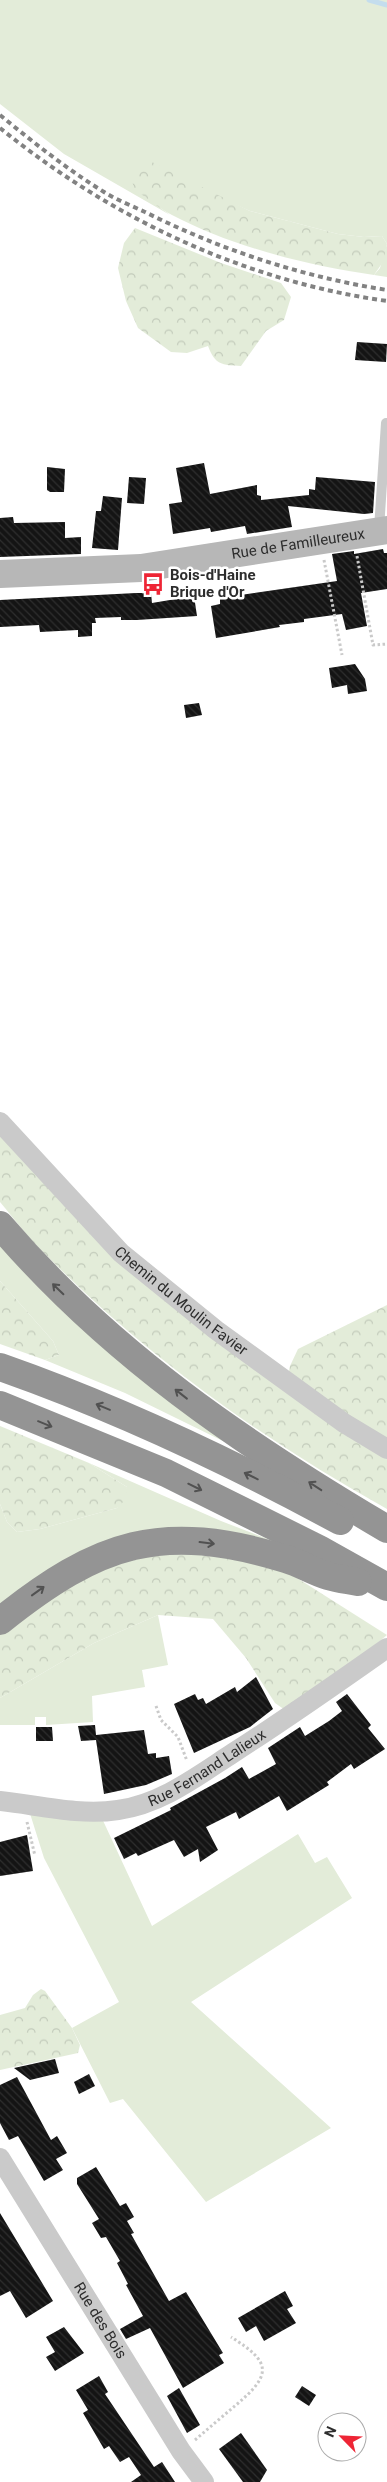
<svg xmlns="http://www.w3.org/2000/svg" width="387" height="2482" viewBox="0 0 387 2482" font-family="Roboto,sans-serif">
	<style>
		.grass { fill: #e3ecd9 }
		.forest { fill: url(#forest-crowns) }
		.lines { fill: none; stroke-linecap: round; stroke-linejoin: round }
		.stream { stroke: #c4dded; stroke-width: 5 }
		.building { fill: url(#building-back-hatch) }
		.path { stroke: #cacaca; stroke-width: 3; stroke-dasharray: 2.5 2.5; stroke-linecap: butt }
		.lane { stroke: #cacaca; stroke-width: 10 }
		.street { stroke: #cacaca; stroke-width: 20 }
		.secondary { stroke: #b7b7b7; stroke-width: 28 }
		.highway { stroke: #949494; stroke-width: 28 }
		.rail { stroke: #828282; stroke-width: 4; stroke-dasharray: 5 4; stroke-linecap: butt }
		.oneway { stroke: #515151 }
		.labels { text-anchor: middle; stroke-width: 5; stroke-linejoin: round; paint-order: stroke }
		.street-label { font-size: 15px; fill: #2d2d2d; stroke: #fff }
		.poi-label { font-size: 15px; font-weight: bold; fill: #2d2d2d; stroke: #fff; text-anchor: start }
	</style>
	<defs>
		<pattern id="forest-crowns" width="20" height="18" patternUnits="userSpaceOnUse" patternTransform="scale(1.25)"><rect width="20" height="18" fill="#e3ecd9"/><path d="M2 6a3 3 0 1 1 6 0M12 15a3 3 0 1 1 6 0" fill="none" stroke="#c3cbbb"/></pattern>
		<pattern id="building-back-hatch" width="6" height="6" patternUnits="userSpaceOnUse" patternTransform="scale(1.25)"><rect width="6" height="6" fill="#141414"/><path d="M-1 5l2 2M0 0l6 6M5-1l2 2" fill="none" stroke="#2e2e2e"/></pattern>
	</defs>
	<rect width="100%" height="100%" fill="#fff"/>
	<g class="grass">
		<path d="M0 0H387V244L382 236 364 237 338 234 250 211 210 193 134 188 170 215 64 154 0 104Z"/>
		<path d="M387 244V277L374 275 380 268Z"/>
		<path d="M0 1236 274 1466 125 1393 45 1360 59 1355 53 1341 0 1281Z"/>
		<path d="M89 1463 221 1521 301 1552 0 1608V1504L7 1522 17 1532 40 1529 117 1508 127 1487Z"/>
		<path d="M158 1615 168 1665 142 1670 145 1687 92 1696 93 1722 46 1725V1717H35V1725H0V1698L94 1643Z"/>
		<path d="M27 1804 99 1812 152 1926 298 1834 315 1863 327 1857 352 1898 191 2002 331 2128 206 2202 123 2099 110 2103 72 2028 119 2002 44 1858Z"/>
	</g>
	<g class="forest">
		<path d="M141 161H150L250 211 338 234 364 237 382 236 387 244 383 262 374 275C306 265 233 247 172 215 158 208 146 197 134 189 131 176 131 171 141 161Z"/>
		<path d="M135 228 221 263 281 283 291 297 284 320 266 331 241 366C222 365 215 365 208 346L187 353 171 352 138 328 126 301 118 268 124 243Z"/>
		<path d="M0 1122 65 1194 287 1381 290 1366 298 1349 387 1305V1509C263 1440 147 1357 47 1256 30 1240 15 1220 0 1202Z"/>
		<path d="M0 1281 53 1341 59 1355 45 1360 0 1344Z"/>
		<path d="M0 1426 89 1463 127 1487 126 1499 117 1508 40 1529 17 1532 7 1522 0 1504Z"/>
		<path d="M207 1552 286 1571 387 1635 292 1715 275 1703 246 1658 213 1619 158 1615 94 1643 0 1698V1632L38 1600 139 1554Z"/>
		<path d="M41 1989 45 1991 72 2028 80 2045 78 2053 0 2070V2015L25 2008 33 1995Z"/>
	</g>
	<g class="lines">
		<path class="stream" d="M369 0 387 5"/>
	</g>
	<g class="building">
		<path d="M357 342 387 344 386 362 355 360Z"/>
		<path d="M204 463 210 494 257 485V495L261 496V500L309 495V489L315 490 316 477 375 482 373 513 364 514 288 506 292 527 247 534 245 526 211 532 210 528 173 534 169 504 182 502 176 468Z"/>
		<path d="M47 467 65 469 64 492H50L47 490Z"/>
		<path d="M129 477 146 478 144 504 127 503Z"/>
		<path d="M103 496 122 498 118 550 92 548 96 511H101Z"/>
		<path d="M13 517 14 523 65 522V538L81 537V554L0 557V518Z"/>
		<path d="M383 549 384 553H387V589L361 593 367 626 346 630 342 614 304 619V622L279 625 280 627 216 638 211 606 220 604V598L337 581 332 554 354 551V554Z"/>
		<path d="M136 593H151L152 603 194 596 197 616 137 620H121V617L95 618 96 623H92V636L78 637V630L40 632 39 625 0 627V600Z"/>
		<path d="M355 664 365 679 367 691 348 694 347 685 332 688 329 668Z"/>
		<path d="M199 703 202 715 186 718 184 705Z"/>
		<path d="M256 1677 273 1709 250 1727 194 1753 174 1704 195 1694 198 1700 203 1698 206 1704 235 1687 237 1692Z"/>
		<path d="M347 1694 371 1725 368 1728 385 1749 354 1769 351 1764 327 1782 329 1785 287 1811 279 1796 239 1819 236 1812 206 1827 218 1850 200 1862 198 1849 184 1857 174 1840 138 1856 136 1853 124 1859 114 1838 171 1810 170 1808 225 1778 242 1767 249 1779 276 1764 268 1748 300 1727 305 1736 329 1721 342 1711 336 1702Z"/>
		<path d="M95 1725 96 1735 144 1730 148 1754 156 1753V1758L169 1756 172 1774 146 1785 104 1794 96 1740 81 1741 78 1726Z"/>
		<path d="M36 1727H52L53 1741H36Z"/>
		<path d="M27 1835 33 1871 0 1876V1842Z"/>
		<path d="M55 2059 59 2073 30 2080 14 2068Z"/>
		<path d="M89 2074 95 2086 79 2094 74 2082Z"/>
		<path d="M17 2077 51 2140 57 2136 67 2153 56 2159 63 2170 44 2181 18 2136 9 2140 0 2123V2085Z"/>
		<path d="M96 2167 120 2206 126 2203 134 2217 127 2221 134 2233 131 2234 169 2301 186 2292 223 2353 219 2355 224 2363 183 2388 150 2328 126 2339 120 2329 143 2316 126 2285 128 2284 117 2263 120 2261 106 2237 101 2238 92 2223 99 2219 77 2184V2178Z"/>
		<path d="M0 2213 53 2301 26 2318 10 2291 0 2296Z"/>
		<path d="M285 2291 293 2306 287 2309 296 2323 264 2341 256 2326 246 2332 238 2318Z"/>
		<path d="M64 2327 84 2353 55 2371 46 2357 55 2352 46 2337Z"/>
		<path d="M99 2376 108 2392 105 2394 154 2467 162 2462 175 2482H131L141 2475 129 2457 120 2462 109 2446 104 2449 83 2413 88 2410 76 2390Z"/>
		<path d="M302 2386 316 2395 309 2406 295 2397Z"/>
		<path d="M179 2388 200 2425 187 2433 167 2396Z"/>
		<path d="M241 2433 267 2470 260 2482H243L219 2449Z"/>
	</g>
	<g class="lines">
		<g class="path">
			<path d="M357 556 373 645 387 644"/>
			<path d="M324 560 342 655"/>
			<path d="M156 1706 161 1720 178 1737 187 1761"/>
			<path d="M27 1822 35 1856"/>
			<path d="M195 2440C209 2428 223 2416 236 2405 273 2374 271 2362 231 2337"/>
		</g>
		<path class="lane" d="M379 529 386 423"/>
		<g class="street">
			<path id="s1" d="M0 1122 121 1253 216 1330 344 1423 387 1449"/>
			<path id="s2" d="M0 1801C38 1805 79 1816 118 1810 161 1804 196 1777 233 1753 285 1720 336 1684 387 1648"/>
			<path id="s3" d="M0 2158 181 2451 204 2482"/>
		</g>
		<path class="secondary" id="s4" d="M0 574 141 568 387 530"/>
		<g class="highway">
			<path d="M0 1225C109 1353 243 1444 387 1529"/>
			<path d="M0 1367C117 1408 231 1462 340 1521"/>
			<path d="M0 1405 166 1473 319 1549 387 1587"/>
			<path d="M0 1621C99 1542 161 1521 286 1559 300 1563 314 1572 328 1576 338 1579 348 1580 358 1582"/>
		</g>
		<g class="rail">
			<path d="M0 115C34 143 67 169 104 192 117 200 132 206 145 212 221 250 303 277 387 290"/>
			<path d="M0 128C111 218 244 281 387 301"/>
		</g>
	</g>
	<defs><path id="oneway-shaft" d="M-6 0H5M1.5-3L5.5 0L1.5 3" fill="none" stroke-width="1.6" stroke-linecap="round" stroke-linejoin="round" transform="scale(1.25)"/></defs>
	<g class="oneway">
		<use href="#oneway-shaft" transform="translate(58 1289) rotate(-136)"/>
		<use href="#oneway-shaft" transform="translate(181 1394) rotate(-142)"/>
		<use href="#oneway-shaft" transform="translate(103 1407) rotate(-157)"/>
		<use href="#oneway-shaft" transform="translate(45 1424) rotate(22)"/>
		<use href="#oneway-shaft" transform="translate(251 1476) rotate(-154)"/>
		<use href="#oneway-shaft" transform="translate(315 1486) rotate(-147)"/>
		<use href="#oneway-shaft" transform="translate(195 1487) rotate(26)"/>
		<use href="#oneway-shaft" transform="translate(207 1543) rotate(7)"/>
		<use href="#oneway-shaft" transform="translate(38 1591) rotate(-36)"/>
	</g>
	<defs>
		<symbol id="bus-bare" viewBox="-9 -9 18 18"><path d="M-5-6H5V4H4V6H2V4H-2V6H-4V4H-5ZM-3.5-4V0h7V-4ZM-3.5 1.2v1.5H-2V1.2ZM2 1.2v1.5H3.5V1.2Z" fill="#ee2535" stroke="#fff" stroke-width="2.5" paint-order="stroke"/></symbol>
	</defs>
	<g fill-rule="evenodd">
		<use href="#bus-bare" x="137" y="568" width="32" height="32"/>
	</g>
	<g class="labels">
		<g class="street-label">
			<text dy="5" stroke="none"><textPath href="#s4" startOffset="300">Rue de Familleureux</textPath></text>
			<text dy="5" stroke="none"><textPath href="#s1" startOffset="255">Chemin du Moulin Favier</textPath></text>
			<text dy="5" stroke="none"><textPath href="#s2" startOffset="218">Rue Fernand Lalieux</textPath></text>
			<text dy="5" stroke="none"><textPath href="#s3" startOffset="191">Rue des Bois</textPath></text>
		</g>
		<g class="poi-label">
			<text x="170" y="580">Bois-d'Haine<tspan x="170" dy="17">Brique d'Or</tspan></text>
		</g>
	</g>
	<g transform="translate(342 2437) rotate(294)"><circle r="24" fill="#ffffff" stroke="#ababab"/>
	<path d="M0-4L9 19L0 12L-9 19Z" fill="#ee2535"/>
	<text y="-8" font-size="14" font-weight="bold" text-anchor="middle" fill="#2d2d2d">N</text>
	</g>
</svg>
